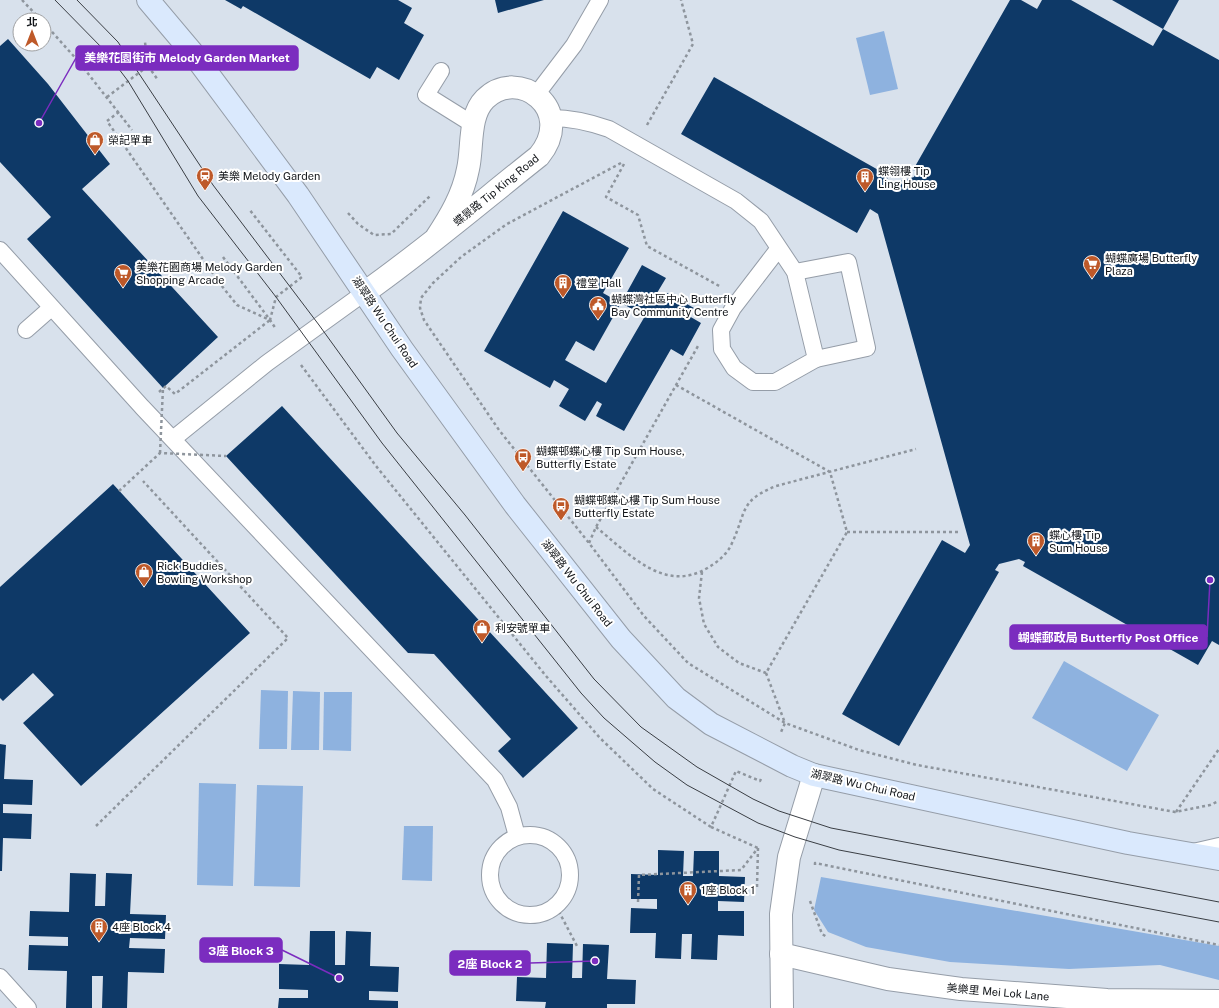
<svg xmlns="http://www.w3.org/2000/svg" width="1219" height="1008" viewBox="0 0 1219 1008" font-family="'Public Sans','Noto Sans TC',sans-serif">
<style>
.green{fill:#8eb2df}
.building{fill:#0e3967}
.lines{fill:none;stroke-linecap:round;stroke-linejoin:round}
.lane-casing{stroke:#959da8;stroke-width:18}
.street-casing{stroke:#959da8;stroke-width:24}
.secondary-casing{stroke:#959da8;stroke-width:24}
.path{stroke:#8e959d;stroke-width:2.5;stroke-dasharray:3 3;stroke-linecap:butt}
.lane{stroke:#fff;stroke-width:16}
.street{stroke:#fff;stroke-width:22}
.secondary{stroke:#dae9fd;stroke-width:22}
.tram{stroke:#3a3e44;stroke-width:1}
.path-bridge{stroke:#8e959d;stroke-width:2.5;stroke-dasharray:3 3;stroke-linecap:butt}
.labels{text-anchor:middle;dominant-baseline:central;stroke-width:4;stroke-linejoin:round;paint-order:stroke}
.poi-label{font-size:11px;fill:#121519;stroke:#fff;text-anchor:start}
.street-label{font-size:11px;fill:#121519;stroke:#fff}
.leader{fill:none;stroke:#7b2cbf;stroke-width:1.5}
.callout-dot{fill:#7b2cbf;stroke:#fff;stroke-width:1.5}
.callout{fill:#7b2cbf;stroke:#7b2cbf;stroke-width:1.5}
.callout-label{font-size:12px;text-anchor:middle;font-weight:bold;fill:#fff}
</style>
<rect width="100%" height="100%" fill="#d8e1ec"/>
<!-- green -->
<g class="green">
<path d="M884,31L898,89L870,95L856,38Z"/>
<path d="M1064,661L1159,715L1127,771L1032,718Z"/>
<path d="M261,690L288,691L287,749H259Z"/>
<path d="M293,691L320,692L319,750H291Z"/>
<path d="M324,692H352L351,751L323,750Z"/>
<path d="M199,783L236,784L233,886L197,885Z"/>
<path d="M257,785L303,786L300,887L254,886Z"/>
<path d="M404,826H433L432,881L402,880Z"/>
<path d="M821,877L1219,946V980L1160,965L1069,969L950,962L866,947L828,932L814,910Z"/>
</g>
<!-- building -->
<g class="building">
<path d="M225,0H398L412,8L404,23L424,35L399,80L377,67L370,79L243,6L241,9Z"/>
<path d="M495,0H544L498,13Z"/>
<path d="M1010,0H1021L1037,9L1042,0H1071L1153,46L1163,29L1219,60V645L1212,641L1198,665L1023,566L1025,562L1019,559L999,564L995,570L999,572L899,746L842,714L942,540L965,553L970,545L878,214L870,209L857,233L681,134L714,77L889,176L887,180L893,183L914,177L917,171L913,170Z"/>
<path d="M1112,0H1179L1163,29Z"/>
<path d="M8,39L48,84L110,164L82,189L218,337L163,388L27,239L51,217L0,162V46Z"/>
<path d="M563,211L629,248L603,293L621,303L594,351L576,341L565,360L606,383L645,316L621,303L642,265L666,278L654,298L661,302L667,293L694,308L689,316L701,323L683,356L671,349L624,431L596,416L602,404L597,401L585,421L559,406L569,389L554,380L550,388L484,351Z"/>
<path d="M282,406L578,728L523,778L498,751L511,739L434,654L408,653L226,456Z"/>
<path d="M113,484L250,633L81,786L23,723L54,695L33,673L3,701L0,698V587Z"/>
<path d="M0,744L6,745L4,779L33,780L32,805L3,804V813L32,814L31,839L3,838L2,871H0Z"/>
<path d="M658,850L684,851L683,876H693L694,851H719V876L745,877L744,902L718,901V911H744V936L718,935L717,960L691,959L692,934H682L681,959L655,958L656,933H630L631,908L657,909V899H631V874L658,875Z"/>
<path d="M70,873L96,874L95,906H105L106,873L132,874L130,914L166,915L165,939L130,938L129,948L165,949L164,973L128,972L127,1008H102L103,976H92V1008H66L67,971L28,970L29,945L68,946V937L29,936L30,911L69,912Z"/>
<path d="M310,931H335V965H345L346,931L371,932L370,966L399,967L398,992L369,991V1000L398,1001V1008H278L279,998H308V990L279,989V964L309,965Z"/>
<path d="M547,943L573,944L572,978H582L583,944L609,945L607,979L636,980L635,1004H607V1008H545L546,1002L516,1001L517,977L546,978Z"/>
</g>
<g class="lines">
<defs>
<g id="lane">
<path d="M441,71L426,95L474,125"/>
<path d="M536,95L574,45L600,0"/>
<path d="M552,118C572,118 589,122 609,129L736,201L761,221L795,272L816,359L775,382H753L734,368L722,349L721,330L733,308L779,248"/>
<path d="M0,250L142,407L495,780L509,807L517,836"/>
<path d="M795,272L848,262L867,348L816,359"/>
<path d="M26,330L51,308"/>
<path d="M173,439L267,363L364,293"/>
<circle cx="530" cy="875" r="40"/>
<path d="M1193,852L1219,846"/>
<path d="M0,977L28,1008"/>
</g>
<g id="street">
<path d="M364,293C425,250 481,202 539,156C577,109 518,66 485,99C468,116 473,148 468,169C463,195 450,217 436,238"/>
<path d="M781,954L888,979L961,989L1107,1000L1219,1001"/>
<path d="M782,1008L781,914L789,857L814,775"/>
</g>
<path id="secondary" d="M148,0L191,51L298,195L402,349L515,505L621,639L676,698L711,724L792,766L814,775L1128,843L1219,859"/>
</defs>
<!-- lane casing -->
<use href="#lane" class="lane-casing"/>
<!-- street casing -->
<use href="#street" class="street-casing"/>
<!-- secondary casing -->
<use href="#secondary" class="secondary-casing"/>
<!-- path -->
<g class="path">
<path d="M22,0L41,20"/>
<path d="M44,23L79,62L132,130"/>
<path d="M148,66L158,80"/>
<path d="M107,97L148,66L145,42"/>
<path d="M119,112L107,121L221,285L237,305L270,320L276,329"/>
<path d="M647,125L693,44L681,0"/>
<path d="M621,163L507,224L461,257L433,283L421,298L420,308L424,320L499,430L589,543L644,616L688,663L785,723L859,750L917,765L1175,812L1210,805L1219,801"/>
<path d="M624,164L606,197L638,215L647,246L721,287"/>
<path d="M348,213L358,224L374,235L391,234L430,196"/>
<path d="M223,257L270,320L276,297L302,277L249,209"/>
<path d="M301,365L376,466L546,676L600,738L653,789L711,827L736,771L760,781L761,779"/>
<path d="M676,385L830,472L847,532L766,673"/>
<path d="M159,392L166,386L175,394L270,320"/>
<path d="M596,527C628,553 665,595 709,567C719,561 728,553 732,543C747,511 739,501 776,486L916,449"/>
<path d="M847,532H959"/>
<path d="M589,543L596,527L698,346"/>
<path d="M702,572L699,598L704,624L718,647L739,663L766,673"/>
<path d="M766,673L785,723L781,732"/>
<path d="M1176,812L1219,749"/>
<path d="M96,826L288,638L143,481"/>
<path d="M711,827L758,848"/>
<path d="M815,865V863L1219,945"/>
<path d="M757,887L758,848"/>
<path d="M810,901L822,934L827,937"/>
<path d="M638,902L639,875L741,870L758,848"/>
<path d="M556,906L578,948"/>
</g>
<!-- lane -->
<use href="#lane" class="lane"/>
<!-- street -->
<use href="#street" class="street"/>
<!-- secondary -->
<use href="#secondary" class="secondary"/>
<!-- tram -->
<g class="tram">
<path d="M55,0L106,52L128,81L198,196L276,297L382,443L581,693L604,718L655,762L687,785L758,823L795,837L839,850L1219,922"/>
<path d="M77,0L118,42L213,185L319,325L397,433L465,515L594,679L641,727L697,767L753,799L779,811L831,828L1219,902"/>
</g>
<!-- path-bridge -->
<g class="path-bridge">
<path d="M160,453L163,388"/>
<path d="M119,491L160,453L226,456"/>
</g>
</g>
<!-- icons -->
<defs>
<symbol id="shop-pin" viewBox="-11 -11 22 30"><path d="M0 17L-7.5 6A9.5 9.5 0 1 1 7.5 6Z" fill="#be5929" stroke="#fff"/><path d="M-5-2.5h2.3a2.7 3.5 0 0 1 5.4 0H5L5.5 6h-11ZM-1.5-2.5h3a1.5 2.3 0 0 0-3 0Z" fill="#fff"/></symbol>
<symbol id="station-pin" viewBox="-11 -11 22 30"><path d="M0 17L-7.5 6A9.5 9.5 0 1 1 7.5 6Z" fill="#be5929" stroke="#fff"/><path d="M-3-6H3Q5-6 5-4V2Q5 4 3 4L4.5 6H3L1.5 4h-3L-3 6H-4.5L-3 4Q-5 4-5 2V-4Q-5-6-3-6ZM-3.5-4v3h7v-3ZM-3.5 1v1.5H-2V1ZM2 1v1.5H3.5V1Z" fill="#fff"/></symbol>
<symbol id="building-pin" viewBox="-11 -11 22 30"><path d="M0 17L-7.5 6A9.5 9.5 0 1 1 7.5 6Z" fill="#be5929" stroke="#fff"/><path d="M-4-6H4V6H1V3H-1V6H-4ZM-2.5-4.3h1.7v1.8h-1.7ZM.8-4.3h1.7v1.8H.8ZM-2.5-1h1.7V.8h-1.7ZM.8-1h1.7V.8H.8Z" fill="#fff"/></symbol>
<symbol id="supermarket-pin" viewBox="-11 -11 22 30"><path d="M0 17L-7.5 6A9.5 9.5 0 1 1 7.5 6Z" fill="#be5929" stroke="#fff"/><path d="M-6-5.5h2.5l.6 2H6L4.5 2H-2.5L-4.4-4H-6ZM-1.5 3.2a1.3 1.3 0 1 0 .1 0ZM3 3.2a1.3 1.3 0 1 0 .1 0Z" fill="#fff"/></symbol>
<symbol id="civic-pin" viewBox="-11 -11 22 30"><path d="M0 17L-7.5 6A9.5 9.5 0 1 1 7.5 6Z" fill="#be5929" stroke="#fff"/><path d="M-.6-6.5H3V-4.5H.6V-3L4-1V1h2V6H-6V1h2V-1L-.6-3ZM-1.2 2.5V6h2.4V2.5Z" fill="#fff"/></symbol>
<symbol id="bus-pin" viewBox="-11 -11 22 30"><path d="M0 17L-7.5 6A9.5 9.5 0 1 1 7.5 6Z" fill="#be5929" stroke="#fff"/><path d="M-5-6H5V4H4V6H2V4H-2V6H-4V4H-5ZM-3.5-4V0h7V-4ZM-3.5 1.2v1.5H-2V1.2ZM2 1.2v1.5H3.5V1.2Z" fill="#fff"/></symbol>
</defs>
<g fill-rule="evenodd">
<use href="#shop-pin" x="85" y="130" width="20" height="27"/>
<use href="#station-pin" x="195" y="166" width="20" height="27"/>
<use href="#building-pin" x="855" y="167" width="20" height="27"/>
<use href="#supermarket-pin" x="1082" y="254" width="20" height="27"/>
<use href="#supermarket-pin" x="113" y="263" width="20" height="27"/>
<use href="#building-pin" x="553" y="273" width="20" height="27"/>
<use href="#civic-pin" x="588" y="295" width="20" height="27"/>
<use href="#bus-pin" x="513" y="447" width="20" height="27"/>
<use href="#bus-pin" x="551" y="496" width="20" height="27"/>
<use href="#building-pin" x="1026" y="531" width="20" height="27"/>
<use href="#shop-pin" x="134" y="562" width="20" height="27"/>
<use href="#shop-pin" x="472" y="618" width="20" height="27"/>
<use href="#building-pin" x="678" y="880" width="20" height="27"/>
<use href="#building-pin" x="89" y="917" width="20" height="27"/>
</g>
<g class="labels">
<!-- poi labels -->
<g class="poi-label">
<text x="108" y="140">榮記單車</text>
<text x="878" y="171">蝶翎樓 Tip<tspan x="878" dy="13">Ling House</tspan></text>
<text x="218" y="176">美樂 Melody Garden</text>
<text x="1105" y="258">蝴蝶廣場 Butterfly<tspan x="1105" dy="13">Plaza</tspan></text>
<text x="136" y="267">美樂花園商場 Melody Garden<tspan x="136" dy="13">Shopping Arcade</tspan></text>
<text x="576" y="283">禮堂 Hall</text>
<text x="611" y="299">蝴蝶灣社區中心 Butterfly<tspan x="611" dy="13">Bay Community Centre</tspan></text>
<text x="536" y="451">蝴蝶邨蝶心樓 Tip Sum House,<tspan x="536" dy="13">Butterfly Estate</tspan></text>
<text x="574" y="500">蝴蝶邨蝶心樓 Tip Sum House<tspan x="574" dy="13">Butterfly Estate</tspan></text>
<text x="1049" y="535">蝶心樓 Tip<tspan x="1049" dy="13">Sum House</tspan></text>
<text x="157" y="566">Rick Buddies<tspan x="157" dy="13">Bowling Workshop</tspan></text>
<text x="495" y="628">利安號單車</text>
<text x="701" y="890">1座 Block 1</text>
<text x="112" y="927">4座 Block 4</text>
</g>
<!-- street labels -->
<g class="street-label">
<text transform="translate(496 190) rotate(-39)">蝶景路 Tip King Road</text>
<text transform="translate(385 322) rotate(56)">湖翠路 Wu Chui Road</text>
<text transform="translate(577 583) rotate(52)">湖翠路 Wu Chui Road</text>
<text transform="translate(863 785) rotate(13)">湖翠路 Wu Chui Road</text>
<text transform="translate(998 992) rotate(5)">美樂里 Mei Lok Lane</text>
</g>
</g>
<!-- callouts -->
<path class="leader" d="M39 123L76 58M1210 580L1207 637M339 978L282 950M595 961L530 963"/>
<g class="callout-dot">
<circle cx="39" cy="123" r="4"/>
<circle cx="1210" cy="580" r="4"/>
<circle cx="339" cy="978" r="4"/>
<circle cx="595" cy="961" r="4"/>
</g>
<g class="callout">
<rect x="76" y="46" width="222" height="24" rx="4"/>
<rect x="1010" y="625" width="197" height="24" rx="4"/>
<rect x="200" y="938" width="82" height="24" rx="4"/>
<rect x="450" y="951" width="80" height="24" rx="4"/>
</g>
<g class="callout-label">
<text x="187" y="62">美樂花園街市 Melody Garden Market</text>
<text x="1108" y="642">蝴蝶郵政局 Butterfly Post Office</text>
<text x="241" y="955">3座 Block 3</text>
<text x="490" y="968">2座 Block 2</text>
</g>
<!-- north arrow -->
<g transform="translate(32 32)"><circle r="19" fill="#ffffff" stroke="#a0a1a3"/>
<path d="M0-3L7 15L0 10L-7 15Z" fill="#be5929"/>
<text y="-6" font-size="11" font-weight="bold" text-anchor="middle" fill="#121519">北</text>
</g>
</svg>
